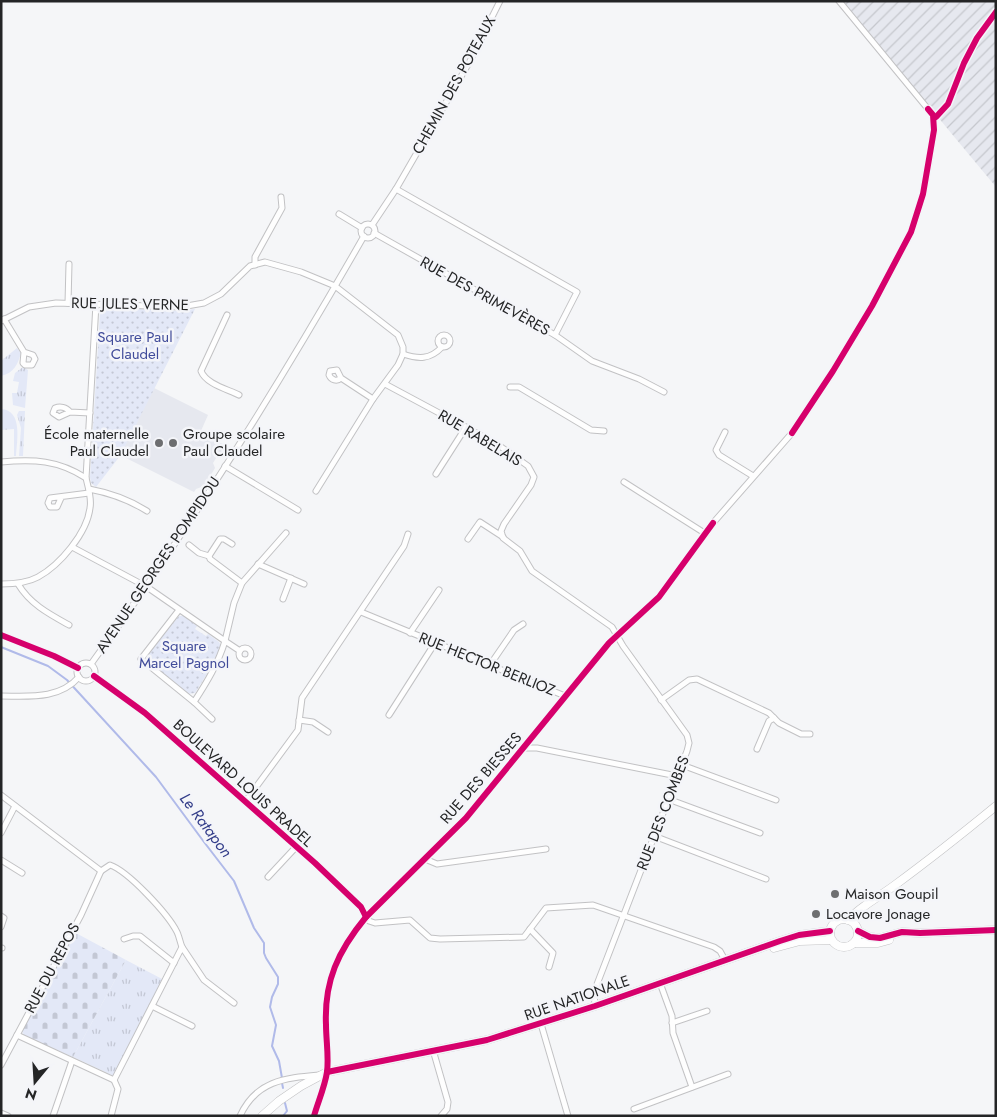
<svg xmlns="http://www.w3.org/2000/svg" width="997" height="1117" viewBox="0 0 997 1117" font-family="Jost,sans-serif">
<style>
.built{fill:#e6e8ef}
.industrial{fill:url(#industrial-furrows)}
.grass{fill:url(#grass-tufts)}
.cemetery{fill:url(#cemetery-stones)}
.park{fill:url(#park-dots)}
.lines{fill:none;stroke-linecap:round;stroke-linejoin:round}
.stream{stroke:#b0bae9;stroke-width:2}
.street-casing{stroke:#c2c2c4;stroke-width:7}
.secondary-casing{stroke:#c2c2c4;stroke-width:9}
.street{stroke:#fefefe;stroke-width:5}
.secondary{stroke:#fefefe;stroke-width:8}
.cycleway-casing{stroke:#f4f5f9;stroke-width:9}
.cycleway{stroke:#d6006c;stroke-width:6}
.poi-dot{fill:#6d6e70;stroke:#f4f5f9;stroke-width:2}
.labels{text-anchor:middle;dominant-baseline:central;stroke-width:5;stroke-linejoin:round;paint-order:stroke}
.street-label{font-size:15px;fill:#242526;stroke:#f4f5f9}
.park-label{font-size:15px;fill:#414c9a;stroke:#f4f5f9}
.poi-label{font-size:15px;fill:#242526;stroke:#f4f5f9;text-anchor:start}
.water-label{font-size:16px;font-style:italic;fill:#333d89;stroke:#f4f5f9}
</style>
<defs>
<pattern id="industrial-furrows" width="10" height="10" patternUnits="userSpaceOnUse" patternTransform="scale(1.25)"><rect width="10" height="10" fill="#e6e8ef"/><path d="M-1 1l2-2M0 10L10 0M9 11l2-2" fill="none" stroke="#c5c7cd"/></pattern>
<pattern id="grass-tufts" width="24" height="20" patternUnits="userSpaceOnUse" patternTransform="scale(1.25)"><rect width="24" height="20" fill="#e3e8f7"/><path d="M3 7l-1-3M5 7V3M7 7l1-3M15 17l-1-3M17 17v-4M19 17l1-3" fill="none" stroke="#c3c7d4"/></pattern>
<pattern id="cemetery-stones" width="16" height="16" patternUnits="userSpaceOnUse" patternTransform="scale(1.25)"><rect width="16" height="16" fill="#e3e8f7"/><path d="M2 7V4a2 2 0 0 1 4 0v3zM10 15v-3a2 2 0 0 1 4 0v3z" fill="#c3c7d4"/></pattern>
<pattern id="park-dots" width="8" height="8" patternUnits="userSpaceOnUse" patternTransform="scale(1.25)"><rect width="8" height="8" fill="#e3e8f7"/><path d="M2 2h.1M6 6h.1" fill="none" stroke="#c3c7d4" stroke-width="1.8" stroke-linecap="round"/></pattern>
</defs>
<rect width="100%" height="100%" fill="#f5f6f8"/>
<!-- built -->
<path class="built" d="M154,388L208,415L200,433L229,447L225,453L218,455L213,463L215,468L204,486L196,489L194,492L120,455Z"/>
<!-- industrial -->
<path class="industrial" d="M843,1H996V187L951,133Z"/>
<!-- grass -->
<g class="grass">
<path d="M17,348L21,353C18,364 14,373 1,376V361Z"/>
<path d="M23,367L28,370L25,408L13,405L12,393H17L19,382L13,381L15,373Z"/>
<path d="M1,409C23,410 17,441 16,456H14V429L1,430Z"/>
<path d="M19,411H25L23,456H19L21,428L17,415Z"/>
<path d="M126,960L164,980L114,1076L73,1057Z"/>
</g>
<!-- cemetery -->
<path class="cemetery" d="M74,932L126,960L73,1057L24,1036L22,1030Z"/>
<!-- park -->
<g class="park">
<path d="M106,307L173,311L195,309L120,456L96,487L91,483L90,477L100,313Z"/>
<path d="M179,616H184L197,626L195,629L206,636L208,634L219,642L221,646L215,661L195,693L187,694L147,661L149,652Z"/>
</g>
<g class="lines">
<!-- stream -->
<g class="stream">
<path d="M1,647L48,666L67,680L156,777L204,842L234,881L254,928L264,943V953L266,958L278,977V984L272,997L270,1007L276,1025L272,1046L279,1061L282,1078"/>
<path d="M282,1083L283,1088"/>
<path d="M283,1116L287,1111L285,1103"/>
</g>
<defs>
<g id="street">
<path d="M339,214L362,228"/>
<circle cx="368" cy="231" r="7"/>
<path d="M372,225L396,189L470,61L500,1"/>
<path d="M374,233L555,335L577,292L396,189"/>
<path d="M255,265V257L282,208L281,197"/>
<path d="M68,303L69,264"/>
<path d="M227,315L201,371C206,384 227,389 239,395"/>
<path d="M4,319L24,352L23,363L25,365H32L35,359L33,355L24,352"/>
<path d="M1,321L29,307L56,303L181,307L204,303L221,294L250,266L265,262L301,272L335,286L398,335L403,347V354L398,365L373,399L316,491"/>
<circle cx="444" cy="341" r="6"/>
<path d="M555,335L592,361L639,379L664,392"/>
<path d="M403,354C418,359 430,360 442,347"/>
<path d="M341,378C337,382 331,380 329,375L330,371L337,370L341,378L373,399"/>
<path d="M385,384L497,444L528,466L534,477L531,485L504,524L501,531L503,538L520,551L532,571L612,627L623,646L687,735L689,743L687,751L594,992L595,1006"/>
<path d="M510,387H519L591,430L604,431"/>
<path d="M70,412L59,417L53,413L55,408C60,406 66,407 70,412L90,413"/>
<path d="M725,432L716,450L719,455L753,476"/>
<path d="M1,462C34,459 58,460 86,478C88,487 92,498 90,508C87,533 60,565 38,577C27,583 14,584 1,584"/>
<path d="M225,466L298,510"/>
<path d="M436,474L466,427"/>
<path d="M86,478L96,304"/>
<path d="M624,482L706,534"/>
<path d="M89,489C111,493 128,499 147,511"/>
<path d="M61,498L57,507H50L48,503L50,498L89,493"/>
<path d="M468,539L480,522L503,537"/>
<path d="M232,544L224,539H220L209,556L210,559L242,583"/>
<path d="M189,545L199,553L209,556"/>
<path d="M72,547L147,587L225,641L234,603L242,583L286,533"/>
<path d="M258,564L304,584"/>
<path d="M18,584C30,604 49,614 69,625"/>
<path d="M283,599L291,578"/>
<path d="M179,610L141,659L194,702C207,682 218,664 225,641L240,651"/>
<path d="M361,612L565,696"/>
<path d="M410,633L439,590"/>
<path d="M1,635L54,656L78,668"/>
<circle cx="245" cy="654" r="6"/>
<circle cx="86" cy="672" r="9"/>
<path d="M91,664C191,527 280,383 364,236"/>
<path d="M490,665L514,630L523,624"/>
<path d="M94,676L145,713L315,863L361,907L369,921L375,923L410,920L430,938L440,939L524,937L546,908L593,905L714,947L720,951L725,960"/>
<path d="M1,696C28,696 59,700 79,677"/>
<path d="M661,700L689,680L697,679L769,713L779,723L801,734H810"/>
<path d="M194,702L212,719"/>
<path d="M389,715L435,643"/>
<path d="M299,720L313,722L328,732"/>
<path d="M524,748H537L677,776"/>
<path d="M757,749L769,721L774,718"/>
<path d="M682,765L776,800"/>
<path d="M1,795L101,871"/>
<path d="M668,799L760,833"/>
<path d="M245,802L298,730L302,698L404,546L408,534"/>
<path d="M1,833L15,806"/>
<path d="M654,836L766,879"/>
<path d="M425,859L437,864L546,849"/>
<path d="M1,860L22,873"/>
<path d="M101,871L110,865C128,871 168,914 177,932C179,936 180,942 182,947"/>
<path d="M268,877L296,847"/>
<path d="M1,916L4,918L1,927"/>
<path d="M530,929L553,953L549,967"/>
<path d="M124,939L133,936H140L174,963"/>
<path d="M1,948H2"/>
<path d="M660,983L672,1016L673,1033L692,1087"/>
<path d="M152,1006L192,1026"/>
<path d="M672,1023L707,1011"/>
<path d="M541,1024L568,1116"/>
<path d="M17,1035L114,1080"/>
<path d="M433,1050L448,1102L447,1109L441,1116"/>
<path d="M1,1065L81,915L101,871"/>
<path d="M114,1080L182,947L204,980L234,1003"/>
<path d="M634,1109L728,1074"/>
<path d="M1,1113L8,1116"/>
<path d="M53,1116L72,1061"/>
<path d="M111,1116L118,1089L114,1080"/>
<path d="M240,1116C256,1081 284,1078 319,1075"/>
<path d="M314,1116C318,1102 325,1086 327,1072C329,1057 326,1040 326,1025C324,981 338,951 366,917L466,818L609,643L659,597L713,523L792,433L833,371L872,306L911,232L923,194L929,162L934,130L933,115L839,1"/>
</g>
<g id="secondary">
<circle cx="844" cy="933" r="14"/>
<path d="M848,920C861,906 879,897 895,885C929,860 963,833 996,806"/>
<path d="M858,931L870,937L880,938L902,932L920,933L996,930"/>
<path d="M854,943H878L889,940"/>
<path d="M774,948L800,941L831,940"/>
<path d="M262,1116L279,1101L301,1086L327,1072L487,1040L595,1006L780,941L799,935L830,931"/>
</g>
</defs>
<!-- street casing -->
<use href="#street" class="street-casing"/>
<!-- secondary casing -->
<use href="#secondary" class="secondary-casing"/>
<!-- street -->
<use href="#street" class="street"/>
<!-- secondary -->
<use href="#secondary" class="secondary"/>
<defs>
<g id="cycleway">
<path d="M936,117L948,104L964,63L977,38L996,12"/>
<path d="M792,433L833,371L872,306L911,232L923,194L934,130L933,115L928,109"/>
<path d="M1,635L54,656L78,668"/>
<path d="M94,676L145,713L315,863L361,907L366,917"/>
<path d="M858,931L870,937L880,938L902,932L920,933L996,930"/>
<path d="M327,1072L487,1040L595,1006L780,941L799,935L830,931"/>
<path d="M314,1116C318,1102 325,1086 327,1072C329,1057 326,1040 326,1025C324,981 338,951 366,917L466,818L609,643L659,597L713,523"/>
</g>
</defs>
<!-- cycleway casing -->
<use href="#cycleway" class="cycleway-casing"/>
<!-- cycleway -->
<use href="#cycleway" class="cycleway"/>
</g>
<!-- markers -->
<g class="poi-dot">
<circle cx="159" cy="443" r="5"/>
<circle cx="173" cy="443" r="5"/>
<circle cx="835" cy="894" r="5"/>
<circle cx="816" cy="914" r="5"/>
</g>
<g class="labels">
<!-- street labels -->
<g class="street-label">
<text transform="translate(454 85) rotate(-61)">CHEMIN DES POTEAUX</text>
<text transform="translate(485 296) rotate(29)">RUE DES PRIMEVÈRES</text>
<text transform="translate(130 304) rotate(1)">RUE JULES VERNE</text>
<text transform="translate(480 438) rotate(31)">RUE RABELAIS</text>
<text transform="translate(158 565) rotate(-56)">AVENUE GEORGES POMPIDOU</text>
<text transform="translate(487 664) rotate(22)">RUE HECTOR BERLIOZ</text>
<text transform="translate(481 778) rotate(-49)">RUE DES BIESSES</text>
<text transform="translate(243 783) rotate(42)">BOULEVARD LOUIS PRADEL</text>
<text transform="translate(663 813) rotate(-69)">RUE DES COMBES</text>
<text transform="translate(52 968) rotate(-62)">RUE DU REPOS</text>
<text transform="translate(577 998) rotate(-19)">RUE NATIONALE</text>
</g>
<!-- park labels -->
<g class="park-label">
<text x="135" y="337">Square Paul<tspan x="135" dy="17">Claudel</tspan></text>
<text x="184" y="646">Square<tspan x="184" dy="17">Marcel Pagnol</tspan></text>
</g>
<!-- poi labels -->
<g class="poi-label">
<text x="149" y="434" text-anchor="end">École maternelle<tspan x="149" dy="17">Paul Claudel</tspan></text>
<text x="183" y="434">Groupe scolaire<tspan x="183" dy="17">Paul Claudel</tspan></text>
<text x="845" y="894">Maison Goupil</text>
<text x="826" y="914">Locavore Jonage</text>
</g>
<!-- water labels -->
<g class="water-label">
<text transform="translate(206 825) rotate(53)">Le Ratapon</text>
</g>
</g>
<!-- border -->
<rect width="997" height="1117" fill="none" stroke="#242526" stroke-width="5"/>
<!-- north arrow -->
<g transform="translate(35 1082) rotate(198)" stroke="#f4f5f9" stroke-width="4" paint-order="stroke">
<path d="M0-4L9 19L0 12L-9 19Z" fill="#242526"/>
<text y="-8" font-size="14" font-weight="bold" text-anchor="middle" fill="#242526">N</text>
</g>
</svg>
